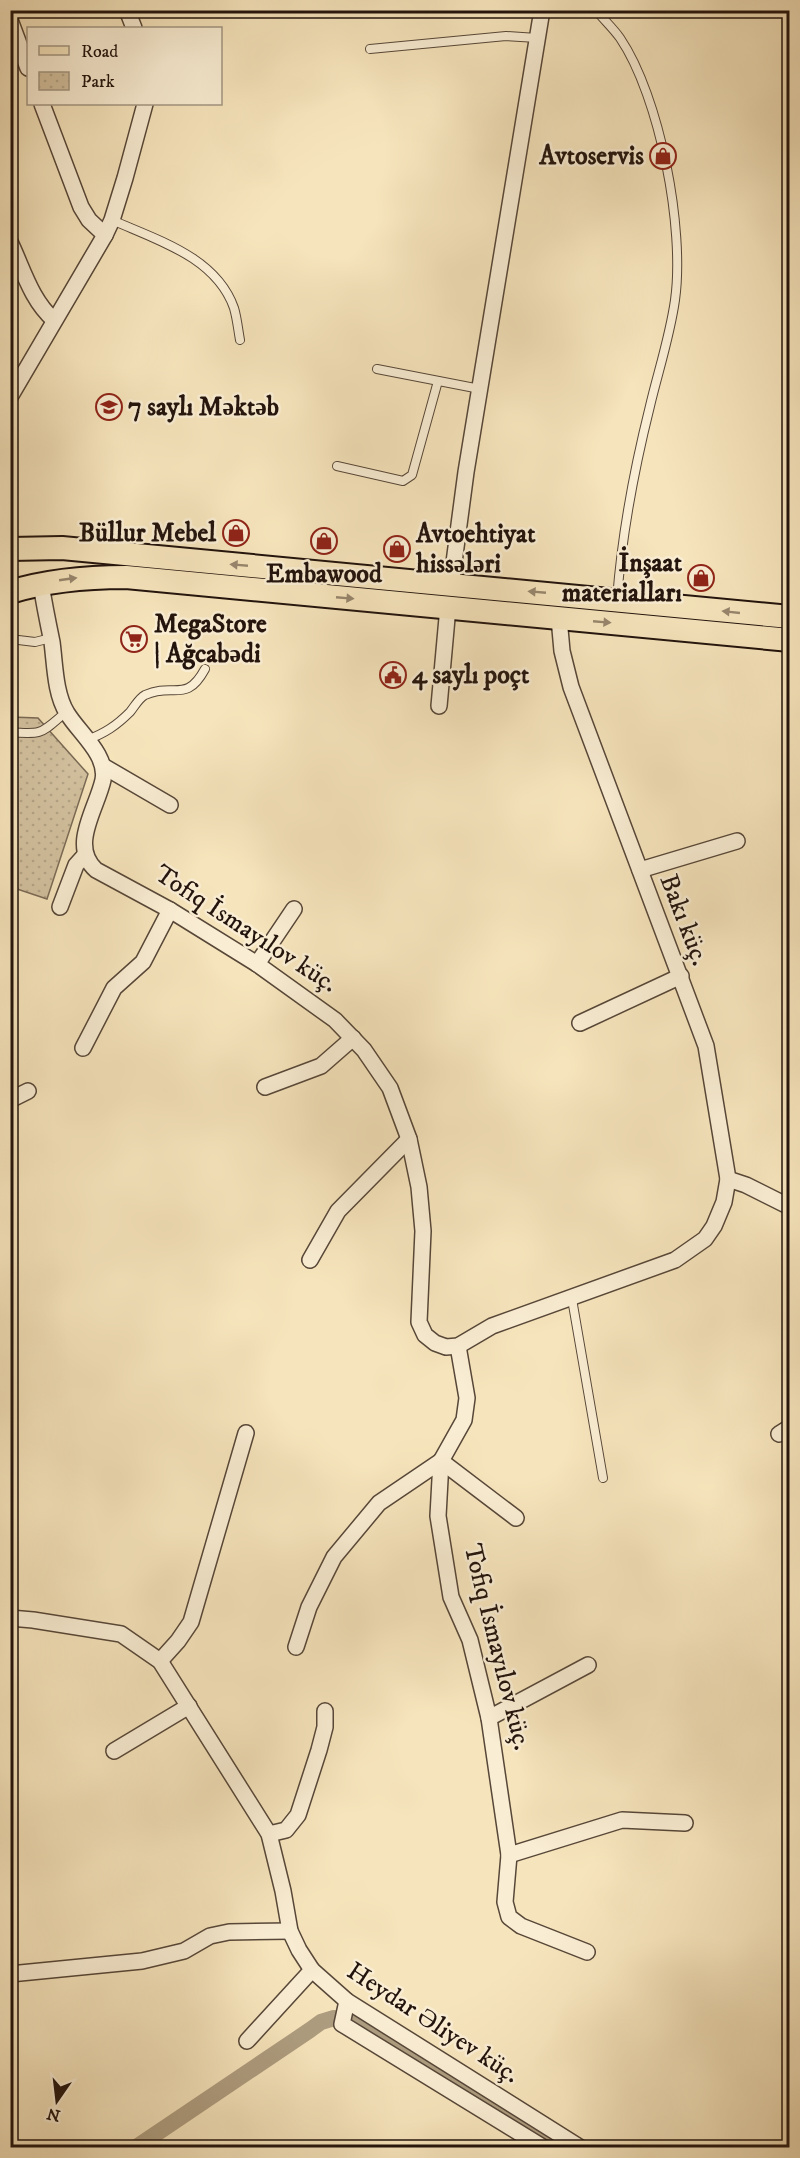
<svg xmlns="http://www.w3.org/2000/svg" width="800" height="2158" viewBox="0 0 800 2158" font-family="'IM FELL DW Pica',serif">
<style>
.park{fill:url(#park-dots);stroke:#7a6a55;stroke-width:1.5}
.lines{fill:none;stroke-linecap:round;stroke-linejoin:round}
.canal{stroke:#ae9d80;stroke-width:16}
.lane-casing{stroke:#574738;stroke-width:10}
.street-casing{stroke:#574738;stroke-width:18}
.primary-casing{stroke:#22130c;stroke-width:26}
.lane{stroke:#f9edd3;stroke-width:8}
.street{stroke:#f9edd3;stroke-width:15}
.primary{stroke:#f6e4bc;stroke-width:22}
.oneway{fill:#97866d}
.labels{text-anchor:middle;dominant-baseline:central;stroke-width:5;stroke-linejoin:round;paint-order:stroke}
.poi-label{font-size:26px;font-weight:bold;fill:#22130c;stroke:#f9edd3;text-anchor:start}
.street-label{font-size:26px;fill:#22130c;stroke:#f9edd3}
</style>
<defs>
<pattern id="park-dots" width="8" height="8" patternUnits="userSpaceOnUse" patternTransform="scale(1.5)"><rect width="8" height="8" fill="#d2c09e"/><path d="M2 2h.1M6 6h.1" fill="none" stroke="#b4a487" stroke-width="1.8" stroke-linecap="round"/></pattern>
</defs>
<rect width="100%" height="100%" fill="#f6e4bc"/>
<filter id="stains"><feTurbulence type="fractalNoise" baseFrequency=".00333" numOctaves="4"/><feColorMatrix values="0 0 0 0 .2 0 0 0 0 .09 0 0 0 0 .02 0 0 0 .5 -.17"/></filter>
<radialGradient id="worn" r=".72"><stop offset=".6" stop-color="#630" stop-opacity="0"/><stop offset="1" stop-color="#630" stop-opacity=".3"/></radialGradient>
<!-- park -->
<path class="park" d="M11,717L38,718L88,774L47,899L11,887Z"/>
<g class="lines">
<!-- canal -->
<g class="canal">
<path d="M352,2020L559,2148"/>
<path d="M135,2148L310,2030L321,2022L334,2018"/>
</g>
<defs>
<g id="lane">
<path d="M596,10C603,19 613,28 620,38C660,97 685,229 675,300C670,336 658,372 650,406C634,470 622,533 617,599"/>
<path d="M370,49L506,36L537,38"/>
<path d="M112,220C157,240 216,257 234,308C237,318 238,329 240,340"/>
<path d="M377,369L480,389"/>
<path d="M337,466L403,481L412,475L438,381"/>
<path d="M10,639L35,642L51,638"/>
<path d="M10,732C44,735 41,733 66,712"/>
<path d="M87,740C105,733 116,726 130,712C135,706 139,698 145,695C174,682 186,704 205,669"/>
<path d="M572,1299L603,1478"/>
</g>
<g id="street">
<path d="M127,10L134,28"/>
<path d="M10,20L28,68"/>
<path d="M42,104L81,207L89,220L105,235"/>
<path d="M10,242C23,269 31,300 54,320"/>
<path d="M10,397L105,235L112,220L125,178L145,104"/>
<path d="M41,584C44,603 48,623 52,642C55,665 55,694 67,713C79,733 108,755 103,780C97,808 69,846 96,870L170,910L257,964L335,1020L364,1050L390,1088L409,1139L419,1187L423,1231L419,1322L425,1335L435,1343L446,1347L458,1346L492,1326L675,1260L705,1239L714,1226L724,1202L728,1179"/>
<path d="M451,585L466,472L542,10"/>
<path d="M559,618L562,651L571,687L706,1046L728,1179L746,1185L790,1207"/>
<path d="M439,706L448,607"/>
<path d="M103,766L170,805"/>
<path d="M640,870L737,841"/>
<path d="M60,907L76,865L85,855"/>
<path d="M257,964L294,909"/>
<path d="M580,1023L681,976"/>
<path d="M83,1048L114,988L143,962L170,910"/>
<path d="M265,1087L321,1066L353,1038"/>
<path d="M10,1100L28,1091"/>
<path d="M310,1260L338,1211L409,1139"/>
<path d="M458,1346L467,1398L464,1420L441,1461L438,1516L451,1597L470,1640L489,1718L509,1855L505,1902L509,1917L521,1926L587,1952"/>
<path d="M779,1434L790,1427"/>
<path d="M10,1618L33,1620L121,1634L160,1661L269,1834L283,1891L290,1931L299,1950L312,1970L347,2001L581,2148"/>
<path d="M296,1647L309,1607L334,1557L379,1503L441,1461L516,1518"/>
<path d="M160,1661L178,1641L191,1622L246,1433"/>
<path d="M489,1718L588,1665"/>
<path d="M114,1751L189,1706"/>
<path d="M269,1834L286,1830L298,1815L319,1750L325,1727V1711"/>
<path d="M509,1855L622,1820L685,1823"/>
<path d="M10,1974L142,1961L184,1951L210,1936L229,1932L290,1931"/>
<path d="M347,2001L342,2024L544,2148"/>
<path d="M247,2041L312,1970"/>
</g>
<g id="primary">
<path d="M10,549L62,548L790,617"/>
<path d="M10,592C49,580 86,577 126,577L790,640"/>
</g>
</defs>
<!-- lane casing -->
<use href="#lane" class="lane-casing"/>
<!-- street casing -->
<use href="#street" class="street-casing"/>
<!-- primary casing -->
<use href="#primary" class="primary-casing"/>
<!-- lane -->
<use href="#lane" class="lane"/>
<!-- street -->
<use href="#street" class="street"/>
<!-- primary -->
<use href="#primary" class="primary"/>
</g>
<!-- one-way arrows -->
<defs><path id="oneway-solid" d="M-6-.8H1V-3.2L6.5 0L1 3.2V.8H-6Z" transform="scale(1.5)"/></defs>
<g class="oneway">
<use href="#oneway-solid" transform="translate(239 565) rotate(-175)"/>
<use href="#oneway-solid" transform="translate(68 579) rotate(-8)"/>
<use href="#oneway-solid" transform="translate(537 592) rotate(-175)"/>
<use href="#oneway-solid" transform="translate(345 598) rotate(5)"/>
<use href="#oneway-solid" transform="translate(731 612) rotate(-174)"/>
<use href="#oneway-solid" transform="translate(602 622) rotate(5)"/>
</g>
<!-- icons -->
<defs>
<symbol id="shop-ring" viewBox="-11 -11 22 22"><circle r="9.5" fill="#f9edd3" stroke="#8f2418" stroke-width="1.5"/><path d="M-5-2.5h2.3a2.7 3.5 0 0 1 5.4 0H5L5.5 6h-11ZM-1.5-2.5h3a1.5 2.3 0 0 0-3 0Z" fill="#8f2418"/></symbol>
<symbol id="school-ring" viewBox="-11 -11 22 22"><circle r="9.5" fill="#f9edd3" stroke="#8f2418" stroke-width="1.5"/><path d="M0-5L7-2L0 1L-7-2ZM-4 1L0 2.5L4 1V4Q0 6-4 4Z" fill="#8f2418"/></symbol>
<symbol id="supermarket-ring" viewBox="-11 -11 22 22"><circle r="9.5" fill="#f9edd3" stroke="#8f2418" stroke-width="1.5"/><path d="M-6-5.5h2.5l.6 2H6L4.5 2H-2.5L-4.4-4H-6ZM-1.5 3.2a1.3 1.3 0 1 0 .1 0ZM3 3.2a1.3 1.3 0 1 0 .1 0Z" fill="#8f2418"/></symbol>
<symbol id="civic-ring" viewBox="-11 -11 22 22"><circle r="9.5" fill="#f9edd3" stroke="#8f2418" stroke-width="1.5"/><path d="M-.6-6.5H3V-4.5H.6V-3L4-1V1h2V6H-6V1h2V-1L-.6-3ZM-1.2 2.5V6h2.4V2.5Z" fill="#8f2418"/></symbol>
</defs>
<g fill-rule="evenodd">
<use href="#shop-ring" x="648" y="141" width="30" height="30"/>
<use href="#school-ring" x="94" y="392" width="30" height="30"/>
<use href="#shop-ring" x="221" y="518" width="30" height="30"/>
<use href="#shop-ring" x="309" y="526" width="30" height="30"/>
<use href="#shop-ring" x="382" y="534" width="30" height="30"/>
<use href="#shop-ring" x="686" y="563" width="30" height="30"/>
<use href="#supermarket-ring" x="119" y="624" width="30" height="30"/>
<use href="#civic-ring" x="378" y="660" width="30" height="30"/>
</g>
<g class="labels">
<!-- poi labels -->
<g class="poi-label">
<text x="644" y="156" text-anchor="end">Avtoservis</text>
<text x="128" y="407">7 saylı Məktəb</text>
<text x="216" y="533" text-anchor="end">Büllur Mebel</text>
<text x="416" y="534">Avtoehtiyat<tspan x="416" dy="30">hissələri</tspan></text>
<text x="682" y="563" text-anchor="end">İnşaat<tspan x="682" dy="30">materialları</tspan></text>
<text x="324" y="574" text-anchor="middle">Embawood</text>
<text x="154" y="624">MegaStore<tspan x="154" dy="30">| Ağcabədi</tspan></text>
<text x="412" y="675">4 saylı poçt</text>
</g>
<!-- street labels -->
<g class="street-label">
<text transform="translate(684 920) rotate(69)">Bakı küç.</text>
<text transform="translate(246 929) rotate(33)">Tofiq İsmayılov küç.</text>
<text transform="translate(497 1647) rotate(76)">Tofiq İsmayılov küç.</text>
<text transform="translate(433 2023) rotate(33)">Heydar Əliyev küç.</text>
</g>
</g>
<!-- margin -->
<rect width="800" height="2158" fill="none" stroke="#f6e4bc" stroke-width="36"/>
<rect x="12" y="12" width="776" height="2134" fill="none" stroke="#22130c" stroke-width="3"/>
<rect x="18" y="18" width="764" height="2122" fill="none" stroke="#22130c" stroke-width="1.5"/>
<!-- legend -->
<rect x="27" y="27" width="195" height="78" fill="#f9edd3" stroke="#a39683" stroke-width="1.5"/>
<rect x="39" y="46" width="30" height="9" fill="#f6e4bc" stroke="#a39683" stroke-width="1.5"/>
<text x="81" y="57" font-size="18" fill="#22130c">Road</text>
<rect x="39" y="72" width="30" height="18" fill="url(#park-dots)" stroke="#a39683" stroke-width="1.5"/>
<text x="81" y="87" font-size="18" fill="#22130c">Park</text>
<!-- north arrow -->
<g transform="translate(57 2101) rotate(194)" stroke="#f9edd3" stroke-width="4.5" paint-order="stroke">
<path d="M0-4.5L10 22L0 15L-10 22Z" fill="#22130c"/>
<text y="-9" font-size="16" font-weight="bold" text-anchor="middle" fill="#22130c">N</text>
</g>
<rect width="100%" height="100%" filter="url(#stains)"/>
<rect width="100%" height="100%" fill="url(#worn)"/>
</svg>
